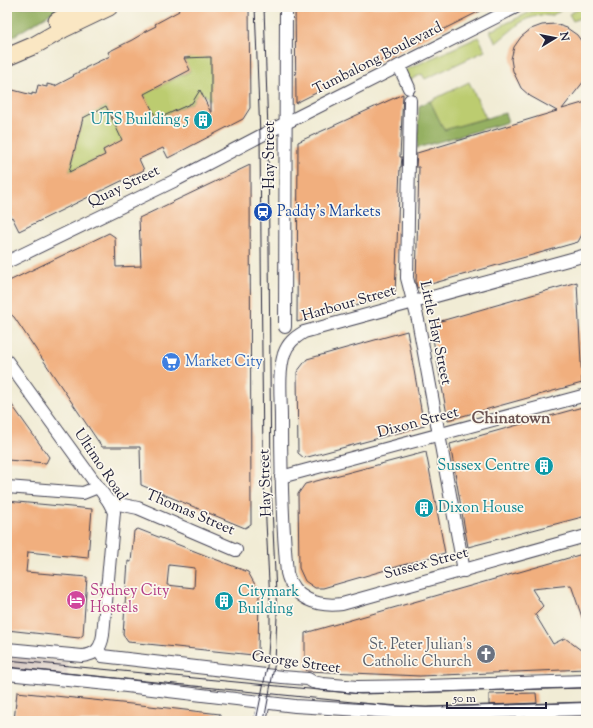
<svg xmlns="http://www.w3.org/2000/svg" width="593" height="728" viewBox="0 0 593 728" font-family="'Sorts Mill Goudy',serif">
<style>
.industrial{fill:#cfc0ba}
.green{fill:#bccc6f;stroke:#6f7755}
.forest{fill:#95b062;stroke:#5c694e}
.building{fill:#f1af7e;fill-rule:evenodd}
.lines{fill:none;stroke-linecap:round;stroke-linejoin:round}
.street-casing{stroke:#414052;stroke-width:14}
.secondary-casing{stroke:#414052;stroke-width:19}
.street{stroke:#fff;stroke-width:12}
.secondary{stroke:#fae7c3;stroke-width:17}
.tram{stroke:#22223b;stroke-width:1}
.labels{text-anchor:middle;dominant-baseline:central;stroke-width:3.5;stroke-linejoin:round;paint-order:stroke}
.street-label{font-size:15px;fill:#22223b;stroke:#fbf7ec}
.culture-label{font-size:15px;fill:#0d838f;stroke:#fbf7ec;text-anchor:end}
.transit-label{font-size:15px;fill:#164399;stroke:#fbf7ec;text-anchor:start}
.shop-label{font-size:15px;fill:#366cbe;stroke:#fbf7ec;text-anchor:start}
.hotel-label{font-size:15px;fill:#b23c85;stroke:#fbf7ec;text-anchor:start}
.worship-label{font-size:15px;fill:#5b616d;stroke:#fbf7ec;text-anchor:end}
.neighbourhood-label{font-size:16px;font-weight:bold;fill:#6a5352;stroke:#fbf7ec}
</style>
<rect width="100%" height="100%" fill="#fbf7ec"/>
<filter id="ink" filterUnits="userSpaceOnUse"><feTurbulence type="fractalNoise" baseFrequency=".025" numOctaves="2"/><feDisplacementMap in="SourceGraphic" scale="8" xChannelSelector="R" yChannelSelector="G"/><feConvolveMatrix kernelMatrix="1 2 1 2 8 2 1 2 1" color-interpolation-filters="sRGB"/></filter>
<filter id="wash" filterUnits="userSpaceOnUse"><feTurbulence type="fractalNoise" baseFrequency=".012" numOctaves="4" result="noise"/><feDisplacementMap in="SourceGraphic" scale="16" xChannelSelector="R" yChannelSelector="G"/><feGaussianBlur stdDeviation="0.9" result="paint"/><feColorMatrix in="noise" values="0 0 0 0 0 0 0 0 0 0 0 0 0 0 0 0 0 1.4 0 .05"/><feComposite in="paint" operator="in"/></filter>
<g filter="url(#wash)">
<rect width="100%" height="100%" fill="#f1ecd5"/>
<!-- industrial -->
<path class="industrial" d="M7,656L68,662L67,677L7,671Z"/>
<!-- green -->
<g class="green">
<path d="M541,7H558L560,11L551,16L540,15L527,19L520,23L496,43L490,31Z"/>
<path d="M582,7H586V28L580,18L573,21L569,14Z"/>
<path d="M479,37L485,51L425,79L422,74L408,81L403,71Z"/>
<path d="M201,52H205V58L211,57V100L208,101V97L203,94C197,94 194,96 193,102L163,116L159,125L142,90L158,87L190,71L185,60Z"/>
<path d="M469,82L486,118L444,130L430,101Z"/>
<path d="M106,106L125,145L109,147L103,150L105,155L69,172L83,118Z"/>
</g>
<!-- forest -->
<g class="forest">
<path d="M9,7H61L7,40V8Z"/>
<path d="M430,101L444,130L505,113L508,122L417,148L419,106Z"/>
</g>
<g id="blocks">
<!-- building -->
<g class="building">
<path d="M177,7H249L250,108L243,119L168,158L163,148L139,159L144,170L19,231L12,217L7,220V93L13,90L32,95V93L36,94L38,85L47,87V84L55,86L74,76L73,75L85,69V68L110,56L108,52L132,40L144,33V32L156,26L155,24L179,11ZM211,57V113L200,90L192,103L157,119L144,94L190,70L184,58ZM106,106L122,140L103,150L105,155L69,172L83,118Z"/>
<path d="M295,7H488L296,103Z"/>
<path d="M555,24L567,28L577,35L584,45L586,51V74L584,81L562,109L586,102V227L578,242L417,288L416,283L419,167H416L417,153L557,111L530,96L521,88L513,71L511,59L514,47L521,37L531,29L542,25Z"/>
<path d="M403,94L400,157H402L401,167H400L395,295L297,322L298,142Z"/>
<path d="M250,165L251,524L245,528L141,485L140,447H102L14,317L7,311V294L10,292L7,287V282L109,233L115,237L116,267L141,266L139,218Z"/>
<path d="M577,282L582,383L448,420L431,328L434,323Z"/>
<path d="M407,331L424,426L304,458L298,453L297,372L307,359Z"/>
<path d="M7,398L49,457L46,463L7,460Z"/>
<path d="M586,406V516L468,547L450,444Z"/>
<path d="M426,452L445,553L323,588H315L305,581L299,568L298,494L305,484Z"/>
<path d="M7,501L92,509L88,558L28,552L26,572L87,577L83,635L79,638L7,630Z"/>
<path d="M138,529L248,572L259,592L258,654L253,655L128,642L123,635L128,561L131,562L134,531ZM169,565L195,568L194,588L167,585Z"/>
<path d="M586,553V622L584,623L571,585L532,589L543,606L535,614L553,644L565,638L586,654V669L420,676L307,671L305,668V633Z"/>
<path d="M17,692L150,706L220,714V721H14Z"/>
<path d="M536,693L537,703L489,705V694Z"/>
<path d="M537,718V721H489V720Z"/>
</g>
</g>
</g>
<g filter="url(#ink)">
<use href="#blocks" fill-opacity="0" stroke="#414052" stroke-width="1"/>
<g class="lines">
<defs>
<g id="street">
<path d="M399,66L409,88"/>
<path d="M410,100L407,278L418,320L464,571"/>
<path d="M586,255L304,332C294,338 288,343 284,354C278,374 281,397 281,418C281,470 282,522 287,573C293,599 318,607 342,604L586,536"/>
<path d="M7,262L178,179L268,132L516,7"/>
<path d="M285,327L286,7"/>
<path d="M7,361L109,502L114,512L103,635C101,648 96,655 82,656L7,649"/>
<path d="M281,477L586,395"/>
<path d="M7,487L83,493L98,487"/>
<path d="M109,502L138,508L236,550"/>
<path d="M98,649L102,656L282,677L308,679L313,682L323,684L357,687L425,686L586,681"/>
<path d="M7,674L118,685L295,706L426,714L586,709"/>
<path d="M260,721L264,702"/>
</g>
<g id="secondary">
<path d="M57,21L81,7"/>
<path d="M7,57L35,45L63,29L109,7"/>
</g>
</defs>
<!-- street casing -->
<use href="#street" class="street-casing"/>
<!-- secondary casing -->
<use href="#secondary" class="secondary-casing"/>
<!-- street -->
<use href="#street" class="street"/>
<!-- secondary -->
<use href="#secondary" class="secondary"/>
<!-- tram -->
<g class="tram">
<path d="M255,7L260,136L263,462L270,602V628L267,667L256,721"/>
<path d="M264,7L268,132L271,485L277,616L275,662L264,721"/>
<path d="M7,660L361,694L586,688"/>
<path d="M7,667L392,706L426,707L586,702"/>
</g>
</g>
</g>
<!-- icons -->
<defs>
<symbol id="building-disc" viewBox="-11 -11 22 22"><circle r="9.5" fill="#0f9aa8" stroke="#fbf7ec"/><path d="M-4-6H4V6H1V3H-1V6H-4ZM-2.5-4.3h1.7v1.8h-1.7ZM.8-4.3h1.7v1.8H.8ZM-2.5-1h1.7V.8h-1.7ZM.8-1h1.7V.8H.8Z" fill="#fff"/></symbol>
<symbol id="station-disc" viewBox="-11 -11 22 22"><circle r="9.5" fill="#1a4fb4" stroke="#fbf7ec"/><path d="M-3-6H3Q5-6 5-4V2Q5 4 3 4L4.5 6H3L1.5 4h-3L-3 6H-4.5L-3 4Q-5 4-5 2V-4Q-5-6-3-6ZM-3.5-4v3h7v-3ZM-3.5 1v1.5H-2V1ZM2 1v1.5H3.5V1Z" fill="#fff"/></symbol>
<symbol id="supermarket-disc" viewBox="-11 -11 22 22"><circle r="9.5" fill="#3f7fe0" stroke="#fbf7ec"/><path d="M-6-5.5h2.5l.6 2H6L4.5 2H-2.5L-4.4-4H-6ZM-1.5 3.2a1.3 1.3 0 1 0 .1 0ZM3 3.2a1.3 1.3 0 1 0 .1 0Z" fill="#fff"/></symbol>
<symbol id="hotel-disc" viewBox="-11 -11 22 22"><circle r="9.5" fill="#d1479c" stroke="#fbf7ec"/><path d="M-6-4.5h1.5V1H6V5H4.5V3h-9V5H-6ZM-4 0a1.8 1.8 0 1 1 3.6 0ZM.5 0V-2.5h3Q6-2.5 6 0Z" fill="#fff"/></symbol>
<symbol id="church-disc" viewBox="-11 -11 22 22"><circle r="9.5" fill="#6b7280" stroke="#fbf7ec"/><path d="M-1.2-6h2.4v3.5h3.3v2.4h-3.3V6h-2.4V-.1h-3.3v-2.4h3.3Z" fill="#fff"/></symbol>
</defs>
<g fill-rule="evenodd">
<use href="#building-disc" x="192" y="109" width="22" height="22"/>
<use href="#station-disc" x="252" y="201" width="22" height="22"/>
<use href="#supermarket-disc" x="160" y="351" width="22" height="22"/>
<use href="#building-disc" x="533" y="455" width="22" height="22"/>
<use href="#building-disc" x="413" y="497" width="22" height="22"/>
<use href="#hotel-disc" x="65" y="589" width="22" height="22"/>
<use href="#building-disc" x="213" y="590" width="22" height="22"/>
<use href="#church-disc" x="475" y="643" width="22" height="22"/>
</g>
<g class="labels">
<!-- street labels -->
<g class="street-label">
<text transform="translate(378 59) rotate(-27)">Tumbalong Boulevard</text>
<text transform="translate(270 155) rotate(-90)">Hay Street</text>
<text transform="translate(124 187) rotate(-26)">Quay Street</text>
<text transform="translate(349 304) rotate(-16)">Harbour Street</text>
<text transform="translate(435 333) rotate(78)">Little Hay Street</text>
<text transform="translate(418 423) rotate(-15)">Dixon Street</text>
<text transform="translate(100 465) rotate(56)">Ultimo Road</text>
<text transform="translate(266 483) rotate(-92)">Hay Street</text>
<text transform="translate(190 513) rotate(23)">Thomas Street</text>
<text transform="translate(426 564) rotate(-15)">Sussex Street</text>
<text transform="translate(296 663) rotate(8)">George Street</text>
</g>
<!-- culture labels -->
<g class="culture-label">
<text x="189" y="120">UTS Building 5</text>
<text x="530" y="466">Sussex Centre</text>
<text x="438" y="508" text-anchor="start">Dixon House</text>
<text x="238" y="592" text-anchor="start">Citymark<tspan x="238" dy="17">Building</tspan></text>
</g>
<!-- transit labels -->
<g class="transit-label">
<text x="277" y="212">Paddy's Markets</text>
</g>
<!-- shop labels -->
<g class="shop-label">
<text x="185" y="362">Market City</text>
</g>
<!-- hotel labels -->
<g class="hotel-label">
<text x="90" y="591">Sydney City<tspan x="90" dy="17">Hostels</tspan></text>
</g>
<!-- worship labels -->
<g class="worship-label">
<text x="472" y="645">St. Peter Julian's<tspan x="472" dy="17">Catholic Church</tspan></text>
</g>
<!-- neighbourhood labels -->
<g class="neighbourhood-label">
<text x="511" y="419">Chinatown</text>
</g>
</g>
<!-- margin -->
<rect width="593" height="728" fill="none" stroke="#fbf7ec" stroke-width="24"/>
<!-- north arrow -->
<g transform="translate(555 38) rotate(80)" stroke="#fbf7ec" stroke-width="3" paint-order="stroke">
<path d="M0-3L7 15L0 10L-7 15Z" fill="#22223b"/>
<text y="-6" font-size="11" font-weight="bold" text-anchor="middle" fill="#22223b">N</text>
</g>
<!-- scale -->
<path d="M447 702v6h99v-6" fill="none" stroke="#22223b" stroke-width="2"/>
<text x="453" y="702" font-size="12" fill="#22223b" stroke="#fbf7ec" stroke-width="3" paint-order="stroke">50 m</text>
</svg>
